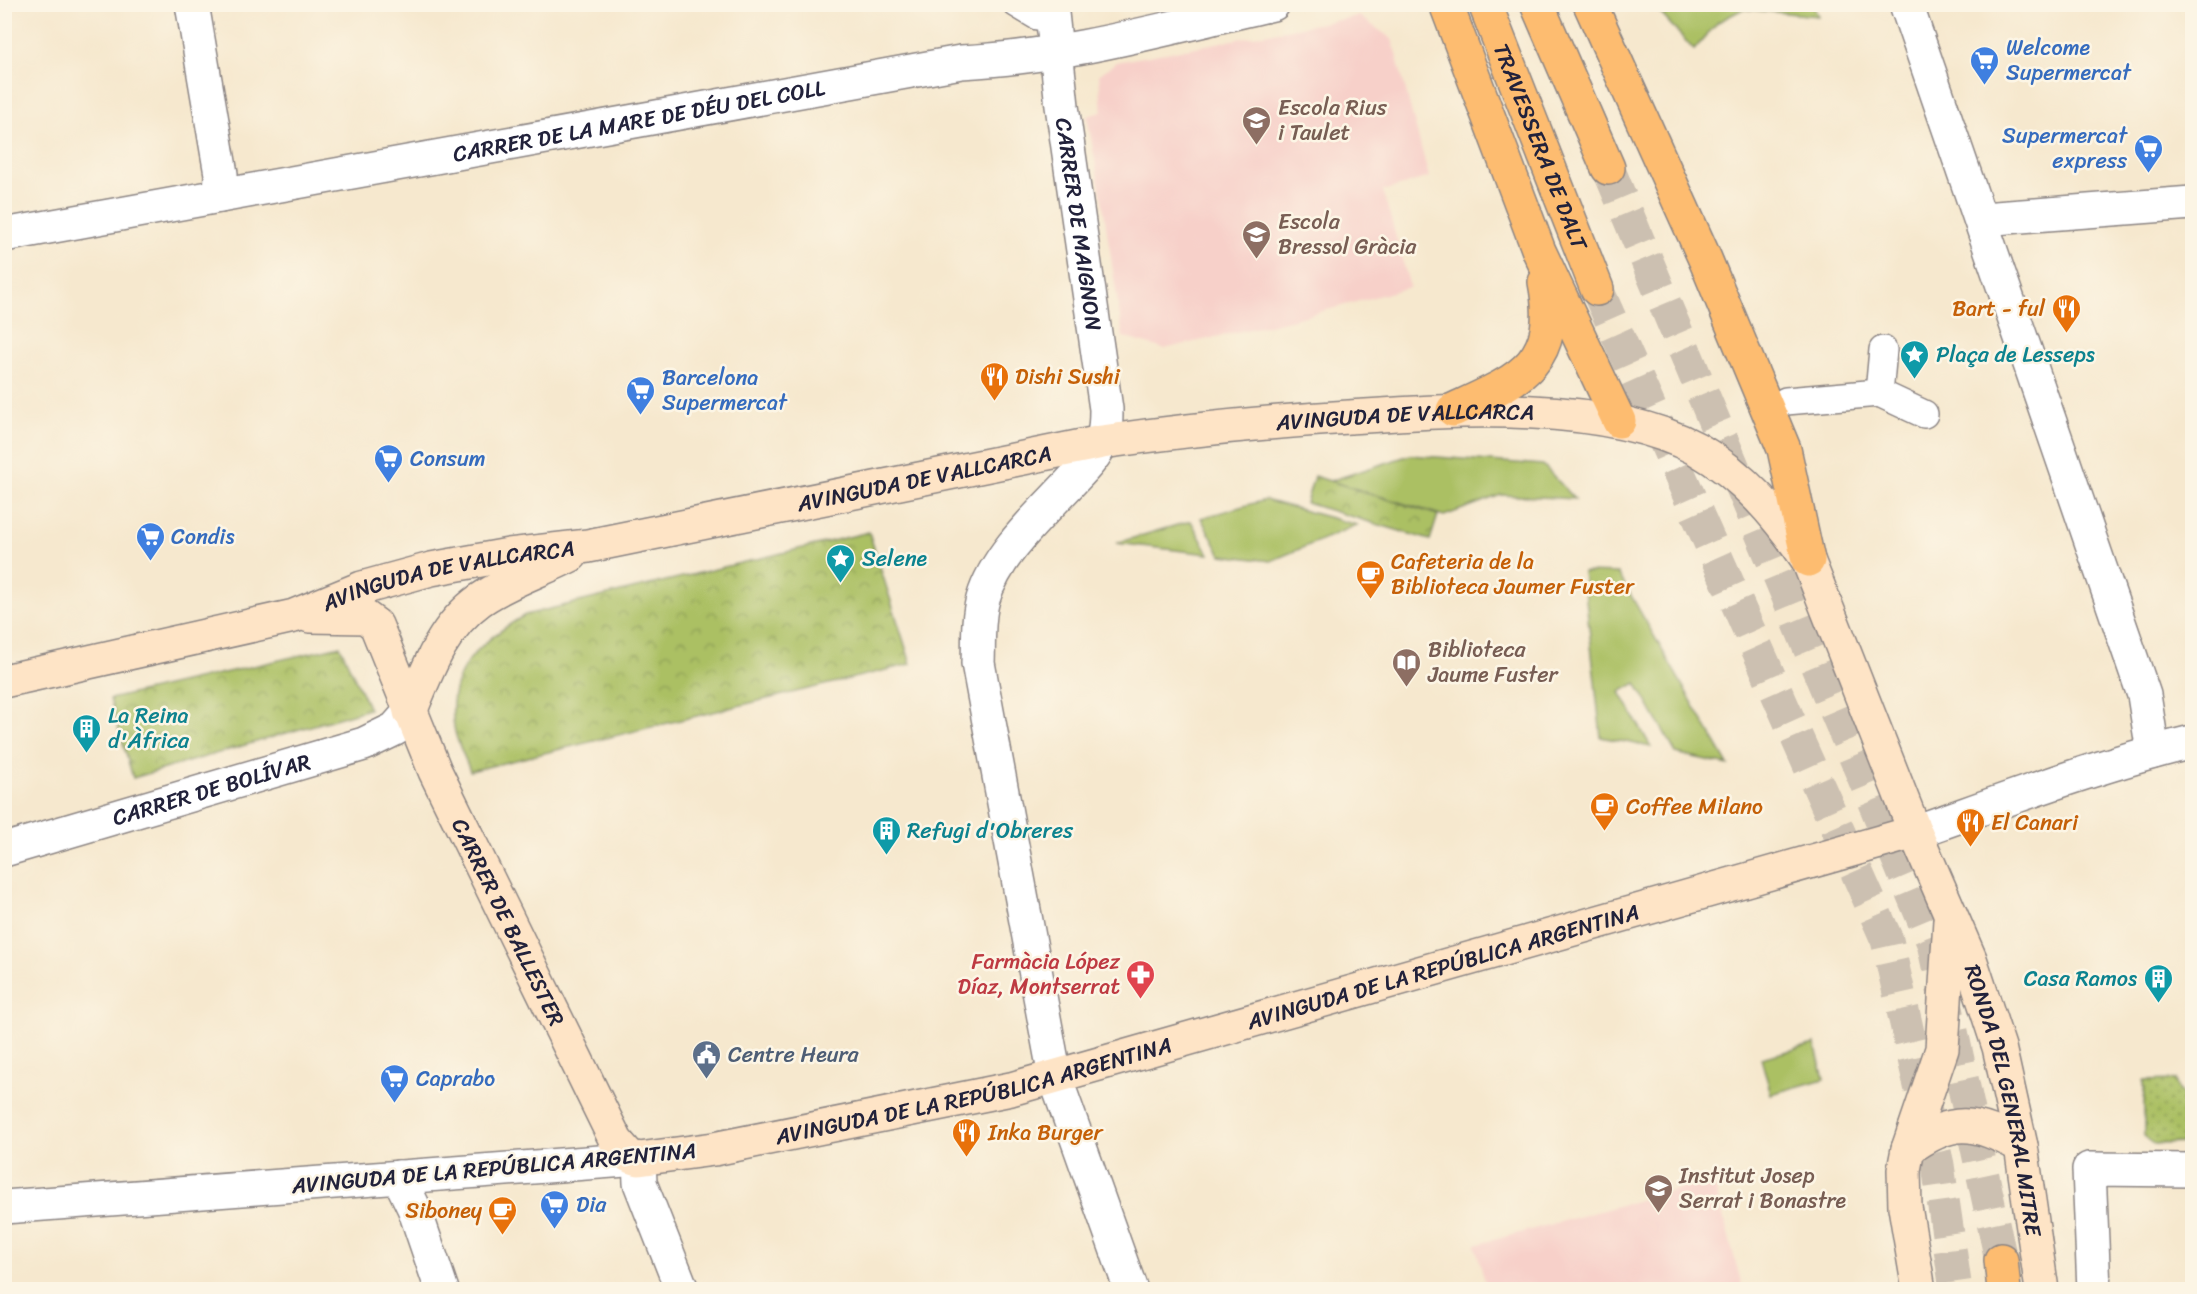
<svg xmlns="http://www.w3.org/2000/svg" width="2197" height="1294" viewBox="0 0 2197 1294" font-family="Sriracha,sans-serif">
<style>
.built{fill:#f7d0c9}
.grass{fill:#abc064;stroke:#667150;stroke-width:1.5}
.park{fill:url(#park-crowns);stroke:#667150;stroke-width:1.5}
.garden{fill:url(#garden-dots);stroke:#667150;stroke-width:1.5}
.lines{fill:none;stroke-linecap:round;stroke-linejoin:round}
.primary-tunnel{stroke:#ccc0b1;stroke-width:33;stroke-dasharray:33 16;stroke-linecap:butt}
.pedestrian-casing{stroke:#8c8584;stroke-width:30}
.minor-casing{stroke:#8c8584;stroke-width:36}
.tertiary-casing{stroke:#8c8584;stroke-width:36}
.secondary-casing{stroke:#8c8584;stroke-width:36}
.primary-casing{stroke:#8c8584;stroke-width:36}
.pedestrian{stroke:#fff;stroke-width:27}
.minor{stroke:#fff;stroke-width:33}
.tertiary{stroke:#fff;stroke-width:33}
.secondary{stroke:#fee4c6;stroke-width:33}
.primary{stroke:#fdbc70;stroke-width:33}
.labels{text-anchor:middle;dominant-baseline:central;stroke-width:5;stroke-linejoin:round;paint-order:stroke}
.shop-label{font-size:22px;fill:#366cbe;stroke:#fcf5e5;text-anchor:start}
.education-label{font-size:22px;fill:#785e54;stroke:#fcf5e5;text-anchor:start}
.street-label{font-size:22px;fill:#22223b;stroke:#fcf5e5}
.food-label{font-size:22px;fill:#c56008;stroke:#fcf5e5;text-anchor:start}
.culture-label{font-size:22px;fill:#0d838f;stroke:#fcf5e5;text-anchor:start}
.health-label{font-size:22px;fill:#be3a42;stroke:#fcf5e5;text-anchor:end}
.service-label{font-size:22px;fill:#4e5e75;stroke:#fcf5e5;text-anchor:start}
</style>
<defs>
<pattern id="park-crowns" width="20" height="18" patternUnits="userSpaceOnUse" patternTransform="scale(1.5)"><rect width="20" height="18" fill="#abc064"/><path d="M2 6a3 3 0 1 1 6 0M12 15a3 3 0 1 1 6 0" fill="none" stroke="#8b9c54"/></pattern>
<pattern id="garden-dots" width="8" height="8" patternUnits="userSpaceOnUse" patternTransform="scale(1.5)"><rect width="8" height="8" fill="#abc064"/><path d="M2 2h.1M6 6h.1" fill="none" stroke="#8b9c54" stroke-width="1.8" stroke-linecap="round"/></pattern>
</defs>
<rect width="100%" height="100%" fill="#fcf5e5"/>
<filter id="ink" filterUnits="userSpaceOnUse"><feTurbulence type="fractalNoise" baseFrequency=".0167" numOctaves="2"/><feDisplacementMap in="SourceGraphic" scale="12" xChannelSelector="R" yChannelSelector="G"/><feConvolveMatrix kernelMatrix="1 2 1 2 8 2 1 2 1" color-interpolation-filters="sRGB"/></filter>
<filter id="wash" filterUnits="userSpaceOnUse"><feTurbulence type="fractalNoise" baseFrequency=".008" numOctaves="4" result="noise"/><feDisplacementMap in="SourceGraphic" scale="24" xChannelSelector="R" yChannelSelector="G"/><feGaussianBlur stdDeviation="1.35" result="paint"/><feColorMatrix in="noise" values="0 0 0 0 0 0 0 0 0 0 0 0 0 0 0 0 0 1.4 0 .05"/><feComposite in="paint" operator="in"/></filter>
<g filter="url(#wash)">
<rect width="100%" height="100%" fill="#f6e8ce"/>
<!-- built -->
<g class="built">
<path d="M1359,16L1392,39L1429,177L1383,191L1410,287L1298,318L1164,349L1123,337L1103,205L1087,116L1102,112L1099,74L1117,62Z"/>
<path d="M1713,1180L1743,1289H1487L1475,1245Z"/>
</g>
<!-- grass -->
<g class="grass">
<path d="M1653,5H1813L1818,16L1743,9L1718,22L1694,50Z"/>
<path d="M1410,455L1543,465L1575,499L1501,495L1444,516L1330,481Z"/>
<path d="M1265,500L1357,525L1271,561L1221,555L1201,518Z"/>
<path d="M1191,521L1209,554L1116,543Z"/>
<path d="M1583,572L1618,573L1728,765L1676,753L1636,683L1620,692L1651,747L1601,737Z"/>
<path d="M1815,1044L1824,1079L1771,1094L1761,1058Z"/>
</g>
<!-- park -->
<g class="park">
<path d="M1314,476L1438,515L1430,540L1306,503Z"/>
<path d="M869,532L911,664L470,771C465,757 456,742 454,727C445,670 481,641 525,615Z"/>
<path d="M340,646L369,709L133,778L110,699Z"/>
</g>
<!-- garden -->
<path class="garden" d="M2175,1080L2178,1090L2192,1103V1143L2154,1144L2144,1136V1081Z"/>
</g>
<g filter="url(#ink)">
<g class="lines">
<!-- primary-tunnel -->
<g class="primary-tunnel">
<path d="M1608,168L1933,943L2001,1260"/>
<path d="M1597,289L1887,940L1938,1165L1956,1290"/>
</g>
<defs>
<g id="pedestrian">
<path d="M1017,4L1037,16"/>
<path d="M1879,393L1883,350"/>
<path d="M1786,401L1879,393L1924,414"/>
</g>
<g id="minor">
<path d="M192,4L221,174L220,196"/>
<path id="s1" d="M1051,4L1062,106L1106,409C1106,420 1106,431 1102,441C1095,458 1080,472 1068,485C1038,517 996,555 983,599C977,619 979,642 978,663L1055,1077L1131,1290"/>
<path d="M1906,4L2144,695L2153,752"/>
<path d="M1982,219L2192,203"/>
<path id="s2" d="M4,235L961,62C1067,57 1170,27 1273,4"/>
<path id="s3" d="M4,850L364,744L395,729L410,712"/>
<path d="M639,1159L640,1183L682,1290"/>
<path d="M399,1177L414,1208L442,1290"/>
<path d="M2094,1290L2089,1169L2192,1170"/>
</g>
<g id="tertiary">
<path d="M1915,832C2006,800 2098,765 2192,742"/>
<path d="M4,1207L639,1159"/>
</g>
<g id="secondary">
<path id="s4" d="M310,616L365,617L376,625L435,771L616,1141L629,1156L639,1159L714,1149L1011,1089L1915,832"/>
<path id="s5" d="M4,681L294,616L362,588L431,569L509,555L588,546L1102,442C1184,430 1267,422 1349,417C1452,410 1605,399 1697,449C1744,476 1778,516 1808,560L1915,832L1970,959L1999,1047L2021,1146L2042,1290"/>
<path d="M410,712C427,671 442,627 480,600C507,581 542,570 571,555"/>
<path d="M1908,1149C1954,1116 1974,1121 2021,1146"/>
<path d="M1919,1290L1905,1207L1904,1170L1908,1149L1942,1049L1950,920"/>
</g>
<g id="primary">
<path d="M1446,4L1539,251L1619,421"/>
<path id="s6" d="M1485,4L1597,289"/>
<path d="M1537,4L1608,168"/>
<path d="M1590,4L1705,259L1784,449L1808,560"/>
<path d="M1453,410C1518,380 1561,365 1545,282"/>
<path d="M2001,1260L2004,1290"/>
</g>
</defs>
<!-- pedestrian casing -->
<use href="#pedestrian" class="pedestrian-casing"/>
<!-- minor casing -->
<use href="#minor" class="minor-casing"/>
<!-- tertiary casing -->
<use href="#tertiary" class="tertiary-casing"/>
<!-- secondary casing -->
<use href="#secondary" class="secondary-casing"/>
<!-- primary casing -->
<use href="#primary" class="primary-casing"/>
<!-- pedestrian -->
<use href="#pedestrian" class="pedestrian"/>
<!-- minor -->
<use href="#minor" class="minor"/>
<!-- tertiary -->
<use href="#tertiary" class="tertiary"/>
<!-- secondary -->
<use href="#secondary" class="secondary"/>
<!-- primary -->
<use href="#primary" class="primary"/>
</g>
</g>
<!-- icons -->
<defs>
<symbol id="supermarket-pin" viewBox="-11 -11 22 30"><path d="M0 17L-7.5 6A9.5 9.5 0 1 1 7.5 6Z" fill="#3f7fe0" stroke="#fcf5e5"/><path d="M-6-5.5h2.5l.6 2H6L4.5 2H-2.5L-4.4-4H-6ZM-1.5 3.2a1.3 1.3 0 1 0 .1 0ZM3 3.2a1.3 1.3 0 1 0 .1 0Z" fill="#fff"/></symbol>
<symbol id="school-pin" viewBox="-11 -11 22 30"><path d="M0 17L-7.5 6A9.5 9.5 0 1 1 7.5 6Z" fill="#8d6e63" stroke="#fcf5e5"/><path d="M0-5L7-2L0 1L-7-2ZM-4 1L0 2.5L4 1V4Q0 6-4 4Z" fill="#fff"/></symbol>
<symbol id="restaurant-pin" viewBox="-11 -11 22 30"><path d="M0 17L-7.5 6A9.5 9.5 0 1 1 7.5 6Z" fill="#e8710a" stroke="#fcf5e5"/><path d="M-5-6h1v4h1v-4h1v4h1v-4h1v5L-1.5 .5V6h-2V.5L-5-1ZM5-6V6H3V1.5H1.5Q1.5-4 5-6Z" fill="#fff"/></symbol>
<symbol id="sight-pin" viewBox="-11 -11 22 30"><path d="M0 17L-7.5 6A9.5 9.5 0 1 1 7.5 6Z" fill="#0f9aa8" stroke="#fcf5e5"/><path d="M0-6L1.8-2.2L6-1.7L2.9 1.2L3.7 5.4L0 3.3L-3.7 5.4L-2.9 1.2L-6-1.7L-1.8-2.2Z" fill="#fff"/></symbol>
<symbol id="cafe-pin" viewBox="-11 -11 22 30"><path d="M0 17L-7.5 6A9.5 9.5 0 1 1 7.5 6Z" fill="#e8710a" stroke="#fcf5e5"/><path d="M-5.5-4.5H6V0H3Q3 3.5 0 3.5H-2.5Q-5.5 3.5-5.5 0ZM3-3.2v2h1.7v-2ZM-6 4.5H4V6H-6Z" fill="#fff"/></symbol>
<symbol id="library-pin" viewBox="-11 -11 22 30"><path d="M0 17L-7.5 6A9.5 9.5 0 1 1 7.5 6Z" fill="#8d6e63" stroke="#fcf5e5"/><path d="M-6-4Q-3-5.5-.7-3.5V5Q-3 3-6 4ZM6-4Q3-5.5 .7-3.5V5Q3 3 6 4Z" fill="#fff"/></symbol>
<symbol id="building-pin" viewBox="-11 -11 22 30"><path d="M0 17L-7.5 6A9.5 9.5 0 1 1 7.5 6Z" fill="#0f9aa8" stroke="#fcf5e5"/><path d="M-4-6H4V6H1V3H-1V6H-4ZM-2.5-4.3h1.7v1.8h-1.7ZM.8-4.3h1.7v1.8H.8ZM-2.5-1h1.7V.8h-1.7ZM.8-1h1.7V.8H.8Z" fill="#fff"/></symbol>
<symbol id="pharmacy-pin" viewBox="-11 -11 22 30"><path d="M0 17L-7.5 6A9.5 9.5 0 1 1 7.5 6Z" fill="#e0444e" stroke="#fcf5e5"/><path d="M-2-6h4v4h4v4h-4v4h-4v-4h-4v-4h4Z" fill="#fff"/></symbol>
<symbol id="civic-pin" viewBox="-11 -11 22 30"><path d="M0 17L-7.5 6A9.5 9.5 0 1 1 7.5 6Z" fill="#5c6f8a" stroke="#fcf5e5"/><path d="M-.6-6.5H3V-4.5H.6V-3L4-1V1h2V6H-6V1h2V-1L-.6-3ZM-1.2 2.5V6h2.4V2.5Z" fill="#fff"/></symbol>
</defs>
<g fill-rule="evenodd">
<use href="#supermarket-pin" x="1968" y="44" width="33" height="45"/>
<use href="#school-pin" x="1240" y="104" width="33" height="45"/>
<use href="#supermarket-pin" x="2132" y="132" width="33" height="45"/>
<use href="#school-pin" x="1240" y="218" width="33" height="45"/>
<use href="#restaurant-pin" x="2050" y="292" width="33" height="45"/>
<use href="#sight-pin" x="1898" y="338" width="33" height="45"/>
<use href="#restaurant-pin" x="978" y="360" width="33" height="45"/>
<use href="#supermarket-pin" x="624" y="374" width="33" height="45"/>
<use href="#supermarket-pin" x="372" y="442" width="33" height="45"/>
<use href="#supermarket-pin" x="134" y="520" width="33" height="45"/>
<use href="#sight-pin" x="824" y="542" width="33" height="45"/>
<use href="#cafe-pin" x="1354" y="558" width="33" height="45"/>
<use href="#library-pin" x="1390" y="646" width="33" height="45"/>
<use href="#building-pin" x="70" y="712" width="33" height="45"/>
<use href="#cafe-pin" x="1588" y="790" width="33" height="45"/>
<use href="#restaurant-pin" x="1954" y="806" width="33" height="45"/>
<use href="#building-pin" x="870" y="814" width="33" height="45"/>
<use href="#pharmacy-pin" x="1124" y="958" width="33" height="45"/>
<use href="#building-pin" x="2142" y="962" width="33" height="45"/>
<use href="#civic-pin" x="690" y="1038" width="33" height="45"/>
<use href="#supermarket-pin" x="378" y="1062" width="33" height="45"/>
<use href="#restaurant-pin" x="950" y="1116" width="33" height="45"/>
<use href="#school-pin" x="1642" y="1172" width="33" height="45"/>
<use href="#supermarket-pin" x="538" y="1188" width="33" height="45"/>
<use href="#cafe-pin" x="486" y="1194" width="33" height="45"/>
</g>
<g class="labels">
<!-- shop labels -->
<g class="shop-label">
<text x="2006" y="47">Welcome<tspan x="2006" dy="25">Supermercat</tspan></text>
<text x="2127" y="135" text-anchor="end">Supermercat<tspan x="2127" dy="25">express</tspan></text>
<text x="662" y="377">Barcelona<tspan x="662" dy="25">Supermercat</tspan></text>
<text x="410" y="458">Consum</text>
<text x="171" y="536">Condis</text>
<text x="416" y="1078">Caprabo</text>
<text x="576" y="1204">Dia</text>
</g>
<!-- education labels -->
<g class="education-label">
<text x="1278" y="107">Escola Rius<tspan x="1278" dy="25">i Taulet</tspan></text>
<text x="1278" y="221">Escola<tspan x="1278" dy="25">Bressol Gràcia</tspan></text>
<text x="1428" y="649">Biblioteca<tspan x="1428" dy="25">Jaume Fuster</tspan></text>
<text x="1679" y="1175">Institut Josep<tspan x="1679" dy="25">Serrat i Bonastre</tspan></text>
</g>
<!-- street labels -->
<g class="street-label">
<text stroke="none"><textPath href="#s2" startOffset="645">CARRER DE LA MARE DE DÉU DEL COLL</textPath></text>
<text stroke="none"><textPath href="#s6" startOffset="153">TRAVESSERA DE DALT</textPath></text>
<text stroke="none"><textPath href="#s1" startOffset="222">CARRER DE MAIGNON</textPath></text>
<text stroke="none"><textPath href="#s5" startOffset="1430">AVINGUDA DE VALLCARCA</textPath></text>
<text stroke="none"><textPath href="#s5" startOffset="944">AVINGUDA DE VALLCARCA</textPath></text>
<text stroke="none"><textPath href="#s5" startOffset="458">AVINGUDA DE VALLCARCA</textPath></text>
<text stroke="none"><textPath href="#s3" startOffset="216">CARRER DE BOLÍVAR</textPath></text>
<text stroke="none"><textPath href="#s4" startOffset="394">CARRER DE BALLESTER</textPath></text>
<text stroke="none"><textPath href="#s4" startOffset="1496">AVINGUDA DE LA REPÚBLICA ARGENTINA</textPath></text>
<text stroke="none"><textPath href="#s4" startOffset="1010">AVINGUDA DE LA REPÚBLICA ARGENTINA</textPath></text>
<text stroke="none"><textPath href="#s5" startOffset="2462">RONDA DEL GENERAL MITRE</textPath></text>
<text transform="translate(494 1168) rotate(-5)">AVINGUDA DE LA REPÚBLICA ARGENTINA</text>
</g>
<!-- food labels -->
<g class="food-label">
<text x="2045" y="308" text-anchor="end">Bart - ful</text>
<text x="1015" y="376">Dishi Sushi</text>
<text x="1391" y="561">Cafeteria de la<tspan x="1391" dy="25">Biblioteca Jaumer Fuster</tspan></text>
<text x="1626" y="806">Coffee Milano</text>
<text x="1991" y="822">El Canari</text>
<text x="988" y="1132">Inka Burger</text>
<text x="482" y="1210" text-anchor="end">Siboney</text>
</g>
<!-- culture labels -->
<g class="culture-label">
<text x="1936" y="354">Plaça de Lesseps</text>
<text x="862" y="558">Selene</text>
<text x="108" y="715">La Reina<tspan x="108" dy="25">d'Àfrica</tspan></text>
<text x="907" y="830">Refugi d'Obreres</text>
<text x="2137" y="978" text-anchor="end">Casa Ramos</text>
</g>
<!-- health labels -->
<g class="health-label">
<text x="1120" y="961">Farmàcia López<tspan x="1120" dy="25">Díaz, Montserrat</tspan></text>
</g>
<!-- service labels -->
<g class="service-label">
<text x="728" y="1054">Centre Heura</text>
</g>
</g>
<!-- margin -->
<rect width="2197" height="1294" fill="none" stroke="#fcf5e5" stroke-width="24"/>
</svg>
